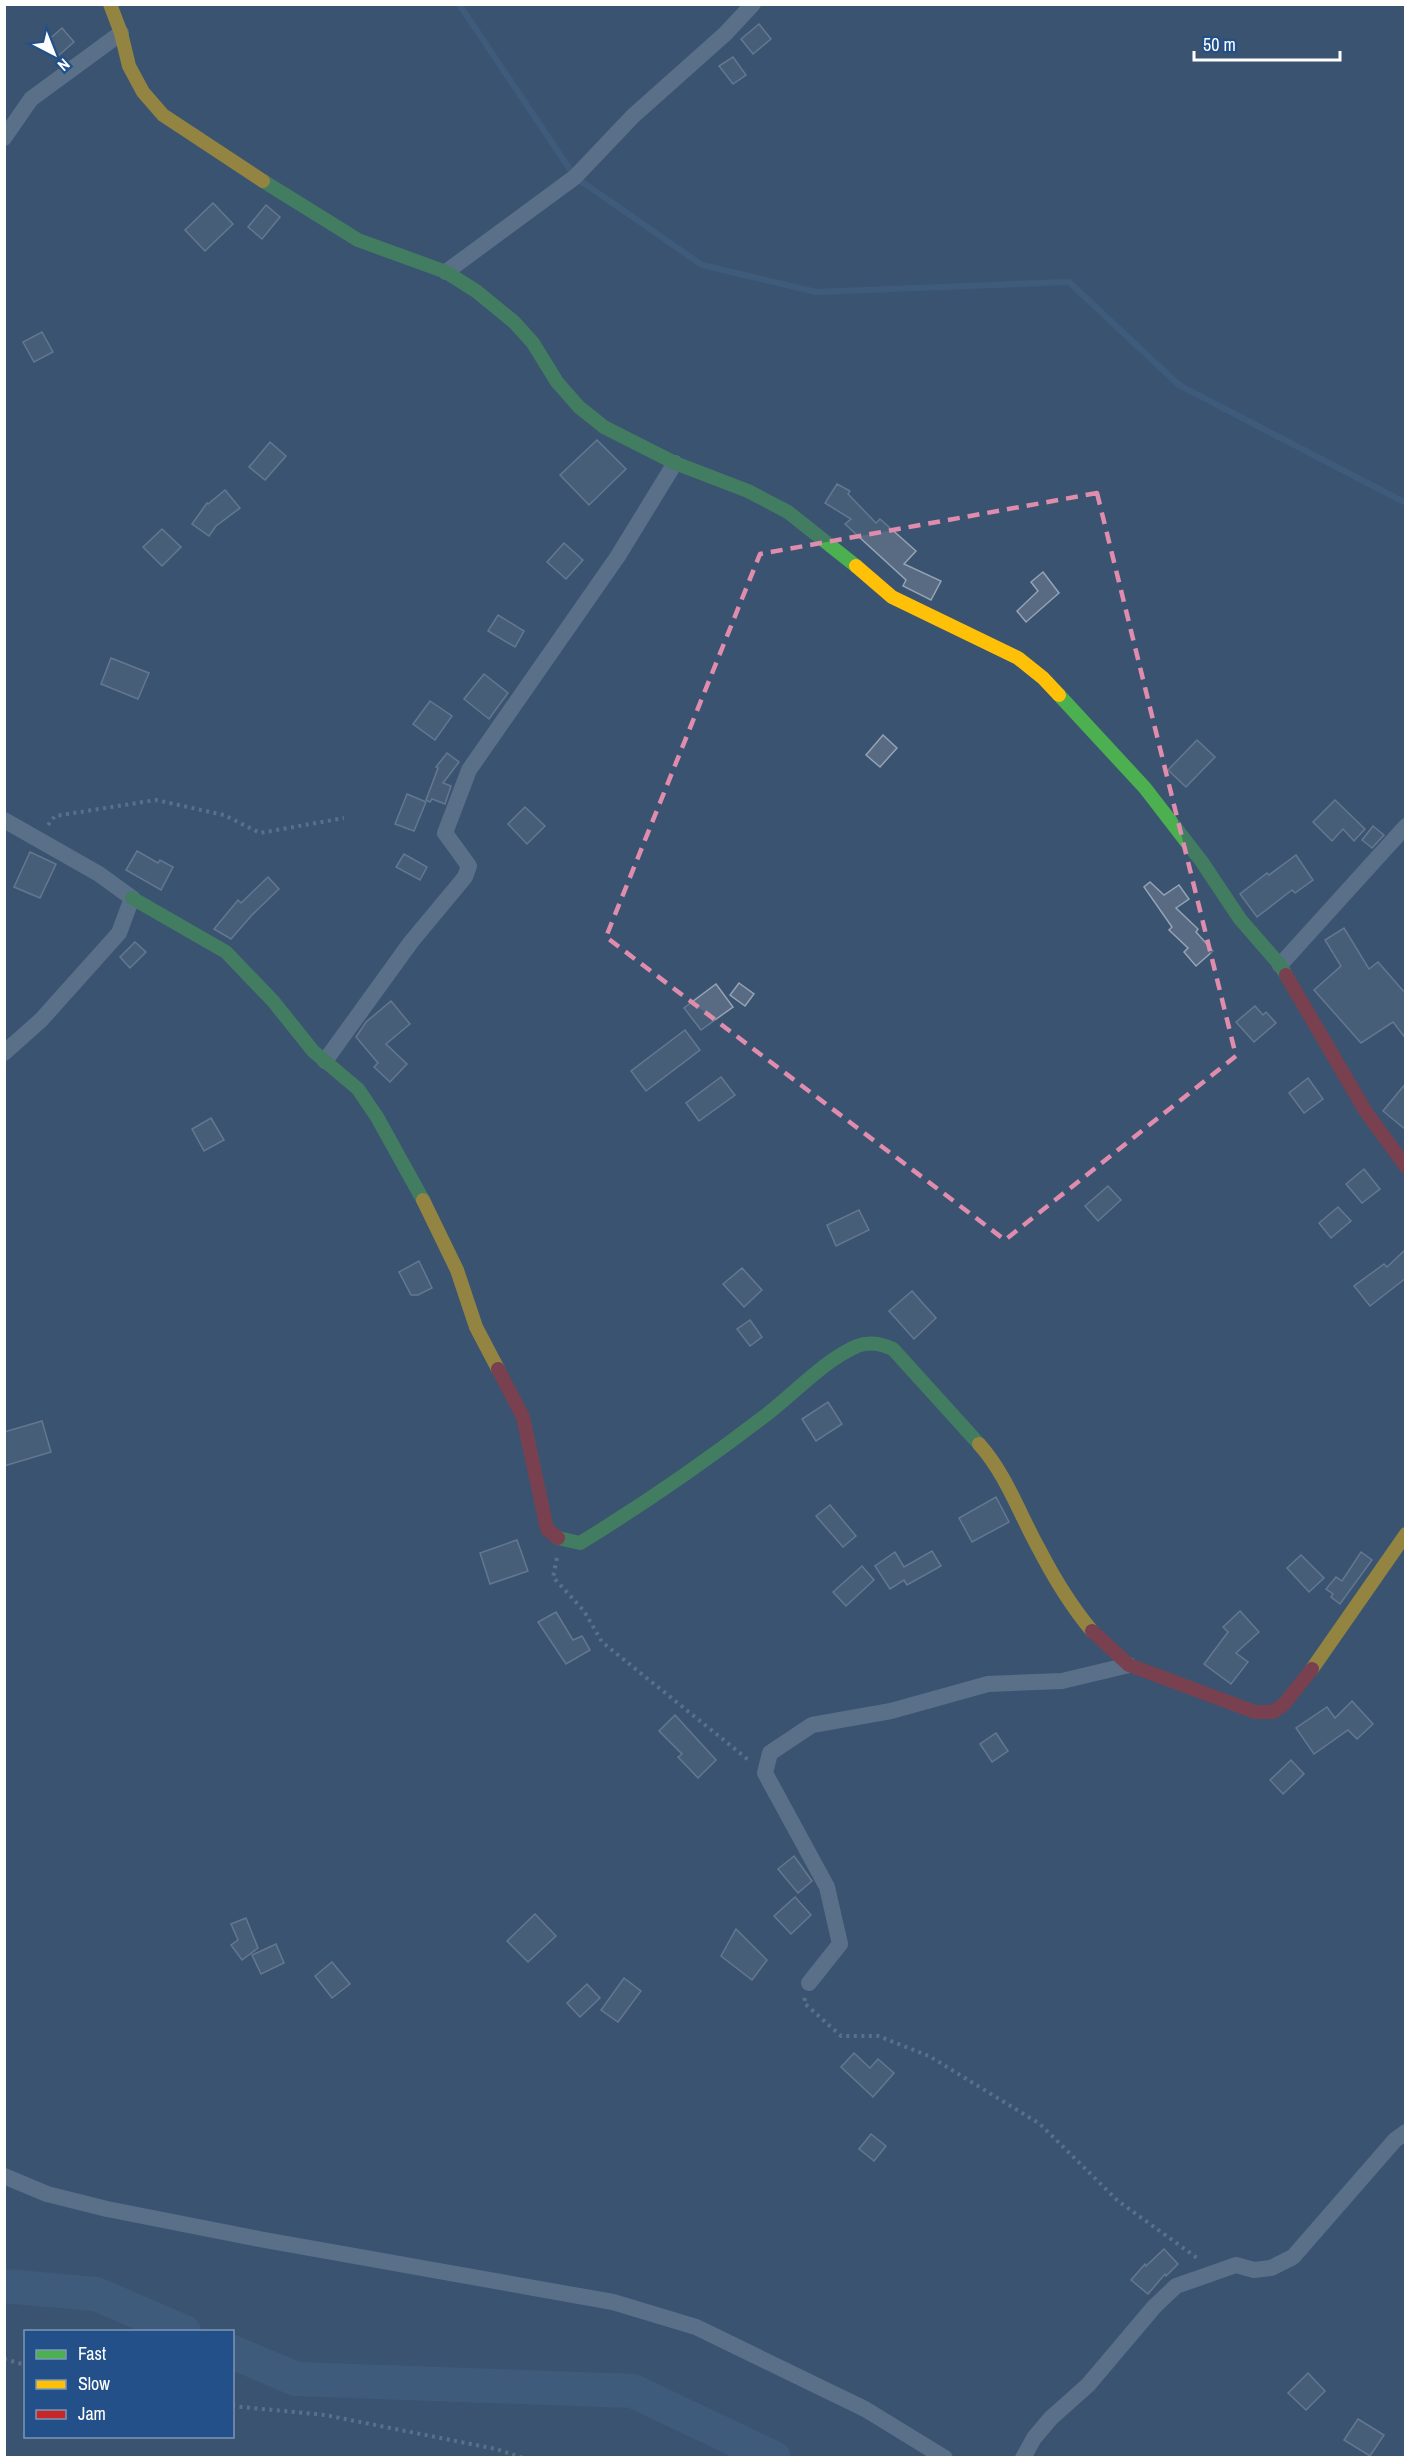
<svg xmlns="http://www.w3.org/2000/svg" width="1410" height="2462" viewBox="0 0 1410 2462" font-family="'Archivo Narrow',sans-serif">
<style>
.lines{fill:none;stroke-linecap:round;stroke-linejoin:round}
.stream{stroke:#44648b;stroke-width:6}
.river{stroke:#44648b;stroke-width:34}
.building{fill:#586b83;stroke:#95a3b4;stroke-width:1.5}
.path{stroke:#8192a7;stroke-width:4;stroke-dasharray:3 4.5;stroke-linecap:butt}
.street{stroke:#8192a7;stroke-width:16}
.fast{stroke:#4caf50;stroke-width:14}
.slow{stroke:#ffc107;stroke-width:14}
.jam{stroke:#c62828;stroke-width:14}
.marked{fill:none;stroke:#e08cad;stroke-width:4.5;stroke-dasharray:12 8;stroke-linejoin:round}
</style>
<rect width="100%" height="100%" fill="#3a5371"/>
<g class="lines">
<!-- stream -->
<path class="stream" d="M459,4L575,177L702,265L816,292L1069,282L1179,385L1406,503"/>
<!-- river -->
<g class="river">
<path d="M4,2286L96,2294L184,2332"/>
<path d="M232,2352L296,2379L633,2391L774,2458"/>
</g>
</g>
<!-- building -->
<g class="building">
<path d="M759,24L771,39L753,54L741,39Z"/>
<path d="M62,28L74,42L58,56L46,42Z"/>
<path d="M733,57L746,75L733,84L719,66Z"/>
<path d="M213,203L233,224L205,251L185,230Z"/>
<path d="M266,205L280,217L262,239L248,227Z"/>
<path d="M42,332L53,352L34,362L23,342Z"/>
<path d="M597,440L626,469L589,505L560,475Z"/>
<path d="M270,442L286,456L265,480L249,467Z"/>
<path d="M837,484L850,491L848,494L876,523L880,519L916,551L904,564L941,581L931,600L903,586L906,580L845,524L851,519L825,503Z"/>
<path d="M225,490L240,508L216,526L209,536L192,524L207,503L208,504Z"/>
<path d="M162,529L181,547L162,566L143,547Z"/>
<path d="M564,543L583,560L566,579L547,562Z"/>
<path d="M1043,572L1059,593L1026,622L1017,611L1038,591L1031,582Z"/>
<path d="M498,615L524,631L515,647L488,631Z"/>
<path d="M111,658L149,673L138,699L101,684Z"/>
<path d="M484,674L508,693L489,719L464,699Z"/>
<path d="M430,701L452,716L435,740L413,724Z"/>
<path d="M883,735L897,748L880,767L866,755Z"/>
<path d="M1197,740L1215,757L1186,787L1168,770Z"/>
<path d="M447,753L459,762L443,783L451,786L445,804L432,799L430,802L426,800L438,768L436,767Z"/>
<path d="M407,794L426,802L414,831L395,824Z"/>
<path d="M1335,800L1365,829L1354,841L1343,829L1332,841L1313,822Z"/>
<path d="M525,807L545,826L527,844L508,824Z"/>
<path d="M1373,826L1384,835L1372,848L1362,840Z"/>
<path d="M137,851L158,863L160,860L173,867L161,890L126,870Z"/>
<path d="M30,852L56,864L40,898L14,887Z"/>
<path d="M404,854L427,867L420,880L396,867Z"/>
<path d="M1296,855L1313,880L1295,893L1292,890L1257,917L1240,894L1267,873L1269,875Z"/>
<path d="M268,877L279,889L252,915L231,939L214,929L238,900L241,903Z"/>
<path d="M1150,882L1164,895L1179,885L1189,899L1176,908L1198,929L1196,932L1213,951L1196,966L1184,952L1188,948L1169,930L1172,927L1144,887Z"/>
<path d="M1344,928L1369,969L1378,962L1406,994V1039L1393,1022L1361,1043L1314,990L1341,966L1325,940Z"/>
<path d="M135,942L146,952L130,968L120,957Z"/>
<path d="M739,983L754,994L745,1006L730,995Z"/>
<path d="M716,984L733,1007L701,1030L684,1008Z"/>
<path d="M391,1001L410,1024L386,1044L407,1064L390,1082L374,1067L378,1063L356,1037L366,1022Z"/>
<path d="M1255,1006L1263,1015L1266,1012L1276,1023L1254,1042L1236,1022Z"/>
<path d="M685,1030L700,1050L646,1091L631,1071Z"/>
<path d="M721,1077L735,1095L699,1121L686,1103Z"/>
<path d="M1308,1078L1323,1099L1304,1113L1289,1093Z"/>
<path d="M1406,1083V1130L1383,1111Z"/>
<path d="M211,1118L224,1140L204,1151L192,1129Z"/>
<path d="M1364,1169L1380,1189L1362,1203L1346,1184Z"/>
<path d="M1108,1186L1121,1200L1098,1221L1085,1206Z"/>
<path d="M1338,1207L1351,1221L1331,1238L1319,1223Z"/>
<path d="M859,1210L869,1230L836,1246L827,1225Z"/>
<path d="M1406,1249V1278L1370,1306L1354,1286L1384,1264L1387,1267Z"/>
<path d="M419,1261L432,1288L418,1295H411L399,1272Z"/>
<path d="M742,1268L762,1290L744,1307L723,1284Z"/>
<path d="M912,1291L936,1318L914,1339L889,1311Z"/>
<path d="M750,1320L762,1337L750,1346L737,1329Z"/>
<path d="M828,1402L842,1424L816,1441L802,1419Z"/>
<path d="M42,1421L51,1452L4,1466V1432Z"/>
<path d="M996,1497L1009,1522L972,1542L959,1518Z"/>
<path d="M830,1505L856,1536L843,1547L816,1516Z"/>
<path d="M517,1540L528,1571L490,1584L480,1553Z"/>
<path d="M932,1551L941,1566L907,1585L904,1580L890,1589L875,1566L895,1552L904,1567Z"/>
<path d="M1361,1552L1372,1560L1340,1604L1331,1597L1333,1594L1326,1589L1336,1577L1342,1581Z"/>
<path d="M1301,1555L1324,1578L1309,1592L1287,1568Z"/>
<path d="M862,1566L874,1580L846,1606L833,1592Z"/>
<path d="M1240,1611L1259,1632L1236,1653L1248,1662L1231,1684L1204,1664L1228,1632L1223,1627Z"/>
<path d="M556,1612L573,1640L582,1636L590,1650L566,1664L538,1622Z"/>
<path d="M1352,1701L1373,1724L1357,1739L1348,1730L1314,1754L1296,1728L1327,1707L1335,1718Z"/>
<path d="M675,1715L716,1760L698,1778L678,1757L682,1754L659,1731Z"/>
<path d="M996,1733L1008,1751L992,1762L980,1744Z"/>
<path d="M1291,1760L1304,1774L1283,1794L1270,1780Z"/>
<path d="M794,1856L812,1881L798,1893L778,1869Z"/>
<path d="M795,1897L811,1915L791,1934L774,1916Z"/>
<path d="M535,1914L556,1936L528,1962L507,1941Z"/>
<path d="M246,1918L258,1948L242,1960L231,1945L238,1940L231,1924Z"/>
<path d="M736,1929L767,1960L752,1980L721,1956Z"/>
<path d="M276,1944L284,1963L261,1974L252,1955Z"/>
<path d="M332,1962L350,1984L332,1998L315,1976Z"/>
<path d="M624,1978L641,1991L618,2022L601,2010Z"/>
<path d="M587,1984L600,1998L580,2017L567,2003Z"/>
<path d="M854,2053L870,2068L878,2059L894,2073L873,2097L841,2067Z"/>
<path d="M871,2134L886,2146L874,2161L859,2149Z"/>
<path d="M1164,2249L1178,2264L1166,2276L1165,2274L1148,2294L1131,2280L1145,2264L1146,2266Z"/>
<path d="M1308,2373L1325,2391L1306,2410L1288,2393Z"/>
<path d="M1358,2419L1384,2435L1370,2456L1344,2440Z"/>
</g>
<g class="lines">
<!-- path -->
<g class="path">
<path d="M48,825L55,816L156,800L224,815L260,833L344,818"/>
<path d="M557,1558L553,1577L584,1611L602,1642L751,1762"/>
<path d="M805,1998L804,2003L841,2036H878L929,2056L1040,2124L1118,2201L1200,2260"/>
<path d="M4,2359L26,2365"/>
<path d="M232,2406L325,2415L496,2449L523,2458"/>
</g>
<!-- street -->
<g class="street">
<path d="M4,138L31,99L121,33"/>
<path d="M446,272L575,177L633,116L725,34L753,4"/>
<path d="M4,820L99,874L132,898L119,933L41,1020L4,1053"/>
<path d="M1280,965L1406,826"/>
<path d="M325,1061L411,942L465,877L469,866L445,833L469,770L618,556L675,463"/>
<path d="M809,1983L840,1944L827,1887L765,1773L770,1753L812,1725L891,1711L988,1684L1062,1681L1129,1665"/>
<path d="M4,2176L47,2194L107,2209L259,2239L613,2302L696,2327L865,2409L945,2458"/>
<path d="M1023,2458L1034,2438L1051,2418L1088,2385L1154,2307L1176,2286L1236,2265L1254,2270L1271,2268L1293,2257L1395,2140L1406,2132"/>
</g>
<!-- fast -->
<g class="fast">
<path d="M263,181L358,240L446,272L476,291L514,322L533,343L557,382L579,407L604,427L675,463L748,491L788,512L856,566"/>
<path d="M1059,695L1145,788L1202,862L1240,919L1280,965L1286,975"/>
<path d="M132,898L226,952L273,1001L313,1051L358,1089L377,1117L423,1200"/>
<path d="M558,1538L580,1543C644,1504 706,1461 766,1415C795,1393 823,1361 857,1346C870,1341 881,1344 893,1349L979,1444"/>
</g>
<!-- slow -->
<g class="slow">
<path d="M110,4L121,33L129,66L143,92L163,115L263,181"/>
<path d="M856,566L892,597L1018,658L1043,678L1059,695"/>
<path d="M423,1200L457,1270L476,1327L498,1369"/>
<path d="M979,1444C1006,1474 1019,1513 1039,1549C1054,1578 1071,1606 1092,1631"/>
<path d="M1312,1669L1406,1534"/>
</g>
<!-- jam -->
<g class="jam">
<path d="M1286,975L1366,1112L1406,1167"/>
<path d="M498,1369L523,1417L547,1529L558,1538"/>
<path d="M1092,1631L1129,1665L1255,1712H1273L1284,1704L1312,1669"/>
</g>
</g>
<!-- marked area -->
<path d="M0 0H1410V2462H0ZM1097,493L1236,1056L1005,1240L606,937L760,554Z" fill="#3a5371" fill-opacity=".55" fill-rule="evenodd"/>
<path class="marked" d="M1097,493L1236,1056L1005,1240L606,937L760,554Z"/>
<!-- border -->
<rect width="1410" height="2462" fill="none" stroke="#ffffff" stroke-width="12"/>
<!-- legend -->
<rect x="24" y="2330" width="210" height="108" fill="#235088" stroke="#7b96b8" stroke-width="1.5"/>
<rect x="36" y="2350" width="30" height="9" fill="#4caf50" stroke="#7b96b8" stroke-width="1.5"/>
<text x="78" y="2360" font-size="18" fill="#ffffff">Fast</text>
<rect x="36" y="2380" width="30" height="9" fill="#ffc107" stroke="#7b96b8" stroke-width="1.5"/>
<text x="78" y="2390" font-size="18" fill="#ffffff">Slow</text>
<rect x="36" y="2410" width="30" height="9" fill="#c62828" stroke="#7b96b8" stroke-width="1.5"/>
<text x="78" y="2420" font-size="18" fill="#ffffff">Jam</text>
<!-- north arrow -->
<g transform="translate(54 54) rotate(138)" stroke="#235088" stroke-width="4.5" paint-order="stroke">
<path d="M0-4.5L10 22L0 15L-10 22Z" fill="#ffffff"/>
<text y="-9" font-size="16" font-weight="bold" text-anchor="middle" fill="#ffffff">N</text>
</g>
<!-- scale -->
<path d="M1194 51v9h146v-9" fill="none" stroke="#ffffff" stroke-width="3"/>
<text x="1203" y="51" font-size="18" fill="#ffffff" stroke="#235088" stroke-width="4.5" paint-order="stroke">50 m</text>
</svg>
